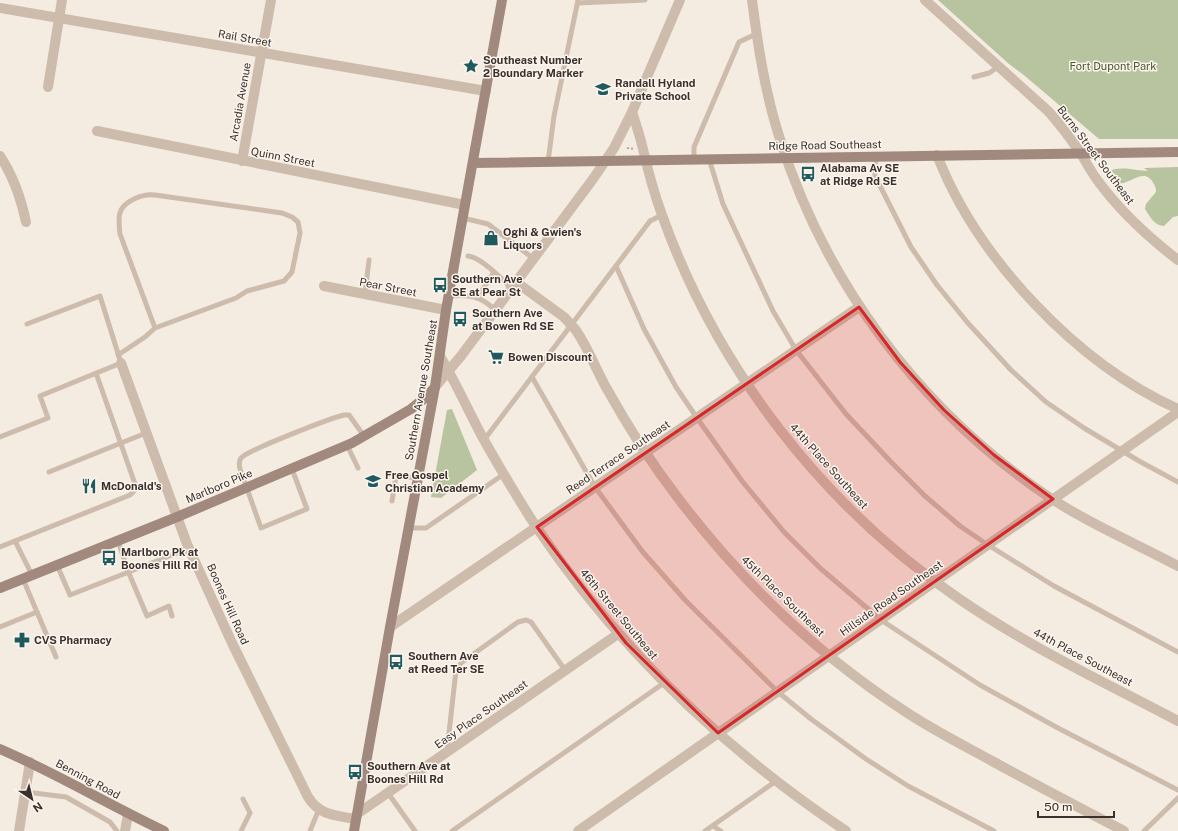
<svg xmlns="http://www.w3.org/2000/svg" width="1178" height="831" viewBox="0 0 1178 831" font-family="'Public Sans',sans-serif">
<style>
.green{fill:#b8c4a0}
.lines{fill:none;stroke-linecap:round;stroke-linejoin:round}
.path{stroke:#b9a596;stroke-width:2;stroke-dasharray:2 2;stroke-linecap:butt}
.service{stroke:#cdbbac;stroke-width:5}
.minor{stroke:#cdbbac;stroke-width:10}
.tertiary{stroke:#cdbbac;stroke-width:10}
.secondary{stroke:#a18a7d;stroke-width:10}
.marked{fill:#d62828;fill-opacity:0.2;stroke:#d62828;stroke-width:3;stroke-linejoin:round}
.labels{text-anchor:middle;dominant-baseline:central;stroke-width:3;stroke-linejoin:round;paint-order:stroke}
.street-label{font-size:11px;fill:#3b302b;stroke:#fbf5ee}
.poi-label{font-size:11px;font-weight:bold;fill:#3b302b;stroke:#fbf5ee;text-anchor:start}
.park-label{font-size:11px;fill:#4a5a2e;stroke:#fbf5ee}
</style>
<rect width="100%" height="100%" fill="#f4ebe1"/>
<!-- green -->
<g class="green">
<path d="M938,0H1178V139H1099L1025,76L1009,64Z"/>
<path d="M1178,167V216L1173,217L1164,226C1155,226 1150,217 1145,209L1146,204L1156,192C1157,186 1150,175 1143,176C1133,177 1126,185 1114,184L1108,175V172C1118,165 1136,171 1148,171L1144,168Z"/>
<path d="M452,409L477,470L441,498L431,497L447,410Z"/>
</g>
<g class="lines">
<!-- path -->
<path class="path" d="M627,148L634,149"/>
<!-- service -->
<g class="service">
<path d="M578,3L645,0"/>
<path d="M974,77L989,73L998,67"/>
<path d="M876,156L875,176L911,247L937,285L967,322L1011,370L1046,402L1084,428L1139,461L1178,482"/>
<path d="M694,159V147L739,42L756,34"/>
<path d="M709,159L723,204L773,311L796,350L846,414L892,463L925,496L960,526L988,545L1054,586L1178,652"/>
<path d="M548,162L554,116L578,0"/>
<path d="M463,218L488,224L534,259"/>
<path d="M468,256C481,257 502,279 511,288"/>
<path d="M616,266L644,329L676,387L697,418L742,481L784,532L820,568L881,620L980,685L1056,727L1178,790"/>
<path d="M365,294L369,260"/>
<path d="M449,296C469,294 481,296 495,310"/>
<path d="M477,298L494,272"/>
<path d="M118,355L145,337L155,328L236,298L247,291L284,281L292,272L300,233L298,222L292,217L282,213L155,195C147,194 142,195 134,199C117,207 118,217 120,234L155,328"/>
<path d="M532,377L595,487L642,551L685,600L778,692L811,719L866,759L908,786L994,831"/>
<path d="M0,437L48,418L40,396L121,363L100,296L27,324"/>
<path d="M484,440L650,221L662,215"/>
<path d="M347,445L358,468"/>
<path d="M292,469L307,509L261,528L240,469C239,465 239,461 241,458C248,450 331,418 344,415H349L364,436"/>
<path d="M49,472L146,433"/>
<path d="M392,501L396,476L418,478"/>
<path d="M408,528H426L504,474"/>
<path d="M15,541L32,575"/>
<path d="M118,541L128,571L147,616L169,606L172,616"/>
<path d="M0,547L130,495L135,490V484L96,373"/>
<path d="M57,565L70,595L190,548"/>
<path d="M23,579L56,657"/>
<path d="M0,627L37,612"/>
<path d="M447,751L456,670L461,663L518,622L526,620L531,622L565,670"/>
<path d="M26,792L66,797L110,822L117,831"/>
<path d="M388,793L415,831"/>
<path d="M713,826L721,831"/>
<path d="M241,831L250,813L243,799"/>
<path d="M310,831L319,809"/>
<path d="M452,831L664,683"/>
<path d="M705,831L776,781"/>
<path d="M1144,831L1178,798"/>
</g>
<!-- minor -->
<g class="minor">
<path d="M925,0L1048,111C1060,124 1070,138 1080,152C1086,162 1091,172 1098,181C1120,211 1148,237 1178,260"/>
<path d="M0,8L486,91"/>
<path d="M48,87L62,0"/>
<path d="M632,112C636,124 640,136 643,149C648,171 654,193 662,215C717,369 823,506 958,598C1027,646 1104,682 1178,721"/>
<path d="M97,131L465,205"/>
<path d="M937,155C977,258 1077,364 1178,409"/>
<path d="M0,156C14,177 21,198 26,222"/>
<path d="M242,161L271,0"/>
<path d="M516,282L564,317L575,329C588,347 596,370 607,389C628,427 652,464 678,498C741,581 818,655 906,712C933,730 963,745 992,761C1036,785 1080,808 1124,831"/>
<path d="M324,286L446,310"/>
<path d="M440,356C456,383 469,412 484,440C501,470 518,499 537,528C619,649 725,750 846,831"/>
<path d="M121,363L187,544L232,643L308,797C320,816 335,815 356,819"/>
<path d="M390,627L859,307"/>
<path d="M357,814L618,634"/>
<path d="M19,831L30,762"/>
<path d="M125,831L128,814"/>
<path d="M578,831L1178,412"/>
</g>
<!-- tertiary -->
<g class="tertiary">
<path d="M752,0C758,46 765,92 779,136C824,281 918,407 1043,493C1085,522 1133,542 1178,566"/>
<path d="M435,387L461,356L593,179L614,148L632,112L680,0"/>
</g>
<!-- secondary -->
<g class="secondary">
<path d="M473,163L1178,152"/>
<path d="M0,588L177,517L352,443L411,409L426,397L435,387"/>
<path d="M0,749C56,773 109,805 164,831"/>
<path d="M354,831L390,627L435,387L446,310L502,0"/>
</g>
</g>
<!-- marked area -->
<path class="marked" d="M859,307L900,362L944,410L994,455L1053,499L718,733L626,643L537,527Z"/>
<!-- icons -->
<defs>
<symbol id="sight-bare" viewBox="-9 -9 18 18"><path d="M0-6L1.8-2.2L6-1.7L2.9 1.2L3.7 5.4L0 3.3L-3.7 5.4L-2.9 1.2L-6-1.7L-1.8-2.2Z" fill="#1f5a5e" stroke="#fbf5ee" stroke-width="2.5" paint-order="stroke"/></symbol>
<symbol id="school-bare" viewBox="-9 -9 18 18"><path d="M0-5L7-2L0 1L-7-2ZM-4 1L0 2.5L4 1V4Q0 6-4 4Z" fill="#1f5a5e" stroke="#fbf5ee" stroke-width="2.5" paint-order="stroke"/></symbol>
<symbol id="bus-bare" viewBox="-9 -9 18 18"><path d="M-5-6H5V4H4V6H2V4H-2V6H-4V4H-5ZM-3.5-4V0h7V-4ZM-3.5 1.2v1.5H-2V1.2ZM2 1.2v1.5H3.5V1.2Z" fill="#1f5a5e" stroke="#fbf5ee" stroke-width="2.5" paint-order="stroke"/></symbol>
<symbol id="shop-bare" viewBox="-9 -9 18 18"><path d="M-5-2.5h2.3a2.7 3.5 0 0 1 5.4 0H5L5.5 6h-11ZM-1.5-2.5h3a1.5 2.3 0 0 0-3 0Z" fill="#1f5a5e" stroke="#fbf5ee" stroke-width="2.5" paint-order="stroke"/></symbol>
<symbol id="supermarket-bare" viewBox="-9 -9 18 18"><path d="M-6-5.5h2.5l.6 2H6L4.5 2H-2.5L-4.4-4H-6ZM-1.5 3.2a1.3 1.3 0 1 0 .1 0ZM3 3.2a1.3 1.3 0 1 0 .1 0Z" fill="#1f5a5e" stroke="#fbf5ee" stroke-width="2.5" paint-order="stroke"/></symbol>
<symbol id="restaurant-bare" viewBox="-9 -9 18 18"><path d="M-5-6h1v4h1v-4h1v4h1v-4h1v5L-1.5 .5V6h-2V.5L-5-1ZM5-6V6H3V1.5H1.5Q1.5-4 5-6Z" fill="#1f5a5e" stroke="#fbf5ee" stroke-width="2.5" paint-order="stroke"/></symbol>
<symbol id="pharmacy-bare" viewBox="-9 -9 18 18"><path d="M-2-6h4v4h4v4h-4v4h-4v-4h-4v-4h4Z" fill="#1f5a5e" stroke="#fbf5ee" stroke-width="2.5" paint-order="stroke"/></symbol>
</defs>
<g fill-rule="evenodd">
<use href="#sight-bare" x="460" y="55" width="22" height="22"/>
<use href="#school-bare" x="592" y="78" width="22" height="22"/>
<use href="#bus-bare" x="797" y="163" width="22" height="22"/>
<use href="#shop-bare" x="480" y="227" width="22" height="22"/>
<use href="#bus-bare" x="429" y="274" width="22" height="22"/>
<use href="#bus-bare" x="449" y="308" width="22" height="22"/>
<use href="#supermarket-bare" x="485" y="346" width="22" height="22"/>
<use href="#school-bare" x="362" y="470" width="22" height="22"/>
<use href="#restaurant-bare" x="78" y="475" width="22" height="22"/>
<use href="#bus-bare" x="98" y="547" width="22" height="22"/>
<use href="#pharmacy-bare" x="11" y="629" width="22" height="22"/>
<use href="#bus-bare" x="385" y="651" width="22" height="22"/>
<use href="#bus-bare" x="344" y="761" width="22" height="22"/>
</g>
<g class="labels">
<!-- street labels -->
<g class="street-label">
<text transform="translate(245 38) rotate(10)">Rail Street</text>
<text transform="translate(240 102) rotate(-80)">Arcadia Avenue</text>
<text transform="translate(825 145) rotate(-1)">Ridge Road Southeast</text>
<text transform="translate(1096 155) rotate(53)">Burns Street Southeast</text>
<text transform="translate(283 157) rotate(11)">Quinn Street</text>
<text transform="translate(388 287) rotate(11)">Pear Street</text>
<text transform="translate(421 390) rotate(-80)">Southern Avenue Southeast</text>
<text transform="translate(618 457) rotate(-34)">Reed Terrace Southeast</text>
<text transform="translate(829 466) rotate(48)">44th Place Southeast</text>
<text transform="translate(219 486) rotate(-23)">Marlboro Pike</text>
<text transform="translate(783 596) rotate(44)">45th Place Southeast</text>
<text transform="translate(891 598) rotate(-35)">Hillside Road Southeast</text>
<text transform="translate(228 604) rotate(66)">Boones Hill Road</text>
<text transform="translate(619 614) rotate(50)">46th Street Southeast</text>
<text transform="translate(1083 657) rotate(28)">44th Place Southeast</text>
<text transform="translate(481 714) rotate(-35)">Easy Place Southeast</text>
<text transform="translate(88 779) rotate(28)">Benning Road</text>
</g>
<!-- poi labels -->
<g class="poi-label">
<text x="483" y="60">Southeast Number<tspan x="483" dy="13">2 Boundary Marker</tspan></text>
<text x="615" y="83">Randall Hyland<tspan x="615" dy="13">Private School</tspan></text>
<text x="820" y="168">Alabama Av SE<tspan x="820" dy="13">at Ridge Rd SE</tspan></text>
<text x="503" y="232">Oghi &amp; Gwien's<tspan x="503" dy="13">Liquors</tspan></text>
<text x="452" y="279">Southern Ave<tspan x="452" dy="13">SE at Pear St</tspan></text>
<text x="472" y="313">Southern Ave<tspan x="472" dy="13">at Bowen Rd SE</tspan></text>
<text x="508" y="357">Bowen Discount</text>
<text x="385" y="475">Free Gospel<tspan x="385" dy="13">Christian Academy</tspan></text>
<text x="101" y="486">McDonald's</text>
<text x="121" y="552">Marlboro Pk at<tspan x="121" dy="13">Boones Hill Rd</tspan></text>
<text x="34" y="640">CVS Pharmacy</text>
<text x="408" y="656">Southern Ave<tspan x="408" dy="13">at Reed Ter SE</tspan></text>
<text x="367" y="766">Southern Ave at<tspan x="367" dy="13">Boones Hill Rd</tspan></text>
</g>
<!-- park labels -->
<g class="park-label">
<text x="1113" y="66">Fort Dupont Park</text>
</g>
</g>
<!-- north arrow -->
<g transform="translate(32 799) rotate(145)" stroke="#fbf5ee" stroke-width="3" paint-order="stroke">
<path d="M0-3L7 15L0 10L-7 15Z" fill="#3b302b"/>
<text y="-6" font-size="11" font-weight="bold" text-anchor="middle" fill="#3b302b">N</text>
</g>
<!-- scale -->
<path d="M1038 811v6h76v-6" fill="none" stroke="#3b302b" stroke-width="2"/>
<text x="1044" y="811" font-size="12" fill="#3b302b" stroke="#fbf5ee" stroke-width="3" paint-order="stroke">50 m</text>
</svg>
